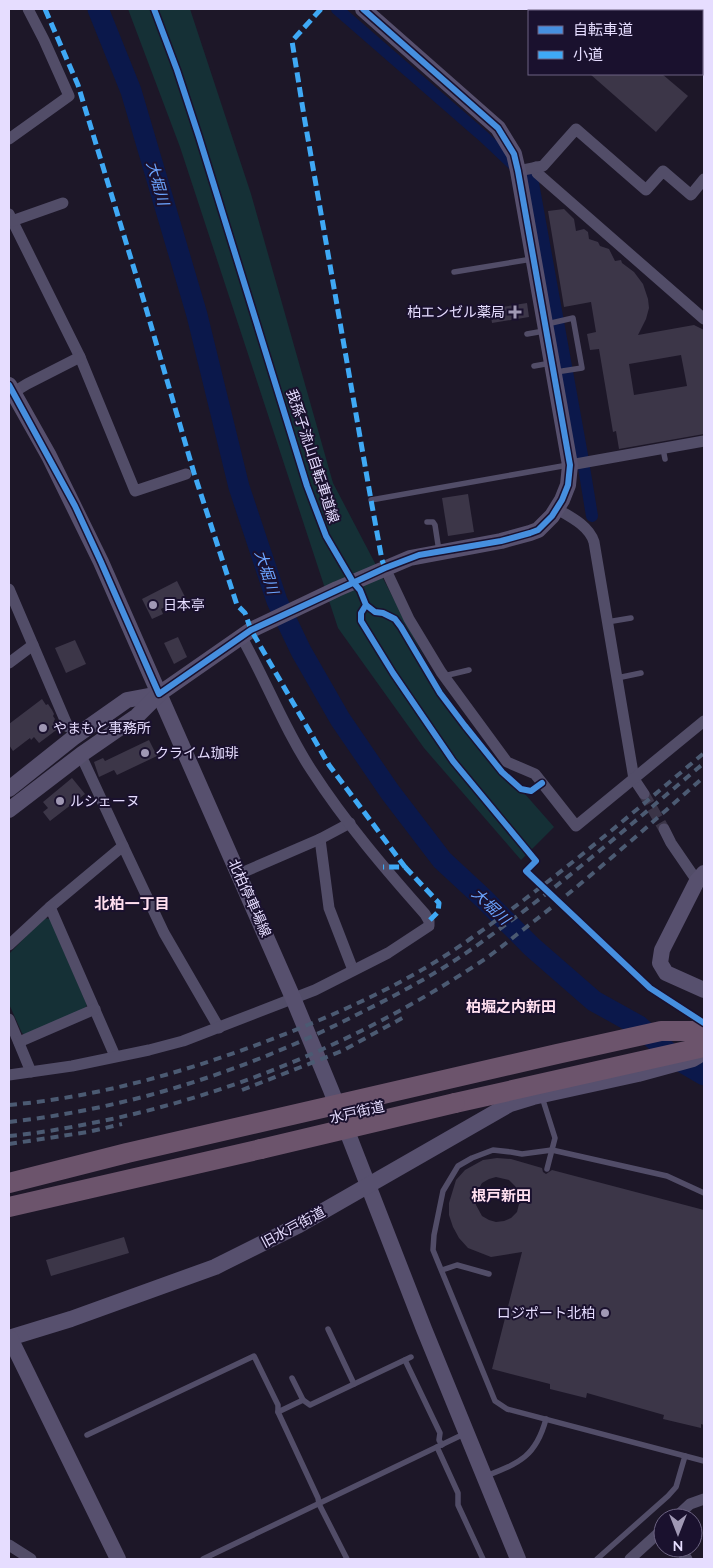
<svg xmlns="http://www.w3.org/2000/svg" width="713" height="1568" viewBox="0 0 713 1568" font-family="Mulish,'Noto Sans JP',sans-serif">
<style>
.green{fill:#153036}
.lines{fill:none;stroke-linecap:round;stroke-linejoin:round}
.canal{stroke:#0b184b;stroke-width:12}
.river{stroke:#0b184b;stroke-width:21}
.building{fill:#3c3648;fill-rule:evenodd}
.street-tunnel{stroke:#3b3548;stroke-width:11;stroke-dasharray:11 5.5;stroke-linecap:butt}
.lane{stroke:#524d68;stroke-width:5.5}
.street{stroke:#524d68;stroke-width:11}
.secondary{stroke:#57506e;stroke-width:16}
.highway{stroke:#6c546c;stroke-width:20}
.rail{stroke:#4b5a72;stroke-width:4;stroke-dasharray:8 6;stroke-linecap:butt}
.highway-bridge{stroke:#6c546c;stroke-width:20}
.quiet{stroke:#3fa9f5;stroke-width:5;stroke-dasharray:10 5;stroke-linecap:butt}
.cycleway-casing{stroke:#1a112e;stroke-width:9}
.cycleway{stroke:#468fdf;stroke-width:6}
.poi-dot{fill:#a098b4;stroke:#1a112e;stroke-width:2}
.labels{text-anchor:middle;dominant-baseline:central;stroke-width:4;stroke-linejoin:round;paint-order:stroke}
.poi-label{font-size:14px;fill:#e6ddff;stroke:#1a112e;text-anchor:start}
.street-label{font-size:14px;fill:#e6ddff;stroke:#1a112e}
.water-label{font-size:15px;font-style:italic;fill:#6ba4ff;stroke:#1a112e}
.neighbourhood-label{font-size:15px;font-weight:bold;fill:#ffdfef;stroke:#1a112e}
</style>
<rect width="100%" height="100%" fill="#1d1728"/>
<!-- green -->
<g class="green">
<path d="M128,9H190L251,194L333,483L431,670L473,735L554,827L521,860L424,748L338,628L180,147Z"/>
<path d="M44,918L50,919L87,1005L84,1010L26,1036L22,1033L9,1004V954Z"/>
</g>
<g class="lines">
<!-- canal -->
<path class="canal" d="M337,9L484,137L533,183L582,455L592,516"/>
<!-- river -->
<path class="river" d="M98,9L131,91L197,315L239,487L277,601L301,651L340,719L390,792L442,860L483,898L532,947L594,1001L639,1026L675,1058L704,1075"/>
</g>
<!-- building -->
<g class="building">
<path d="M590,74H662L688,96L656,132Z"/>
<path d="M564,209L574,219L576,231L584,229L588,232L589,239L598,242L600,246L609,249L615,261L621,260L622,263L634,272L643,284L648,299L649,308L646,319L638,335L694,325L704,330V434L619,449L616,431L613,432L599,349L590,350L587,334L596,332L591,302L564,307L548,211ZM681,355L687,386L634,395L629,364Z"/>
<path d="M527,303L529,317L492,323L490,309Z"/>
<path d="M468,494L474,532L448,536L442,498Z"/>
<path d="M177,581L185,597L161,609L163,614L152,619L142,599Z"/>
<path d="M178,637L187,657L174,664L164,643Z"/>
<path d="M75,640L86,664L66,673L55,648Z"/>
<path d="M42,699L46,705L48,704L52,710L54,714L53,716L55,719L54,721L59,728L39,743L34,737L31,740L30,738L13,751L9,745V724Z"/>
<path d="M149,740L157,756L117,775L114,770L99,777L94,762L103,758L105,761Z"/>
<path d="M72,778L85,794L50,821L43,812L48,808L43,802Z"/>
<path d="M497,1158L511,1159L542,1168L543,1172L546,1174L552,1170L704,1210V1425L701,1424V1428L663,1419L664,1415L587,1393L586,1398L550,1389V1384L492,1369L522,1252L491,1257L468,1248L459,1238L453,1227L449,1215V1203L456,1180L465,1170L483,1160ZM496,1177L509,1180L515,1186L519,1192L520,1200L517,1212L511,1218L504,1221L496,1222L489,1220L482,1216L476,1205L475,1197L478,1190L482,1183L489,1179Z"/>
<path d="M124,1237L129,1253L51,1276L46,1260Z"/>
</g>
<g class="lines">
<!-- street-tunnel -->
<path class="street-tunnel" d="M644,794L664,829"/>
<!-- lane -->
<g class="lane">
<path d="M454,272L532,259"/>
<path d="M547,324L573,318L582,368L556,372"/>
<path d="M527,334L544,331"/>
<path d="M534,366L551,363"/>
<path d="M663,449L665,459"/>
<path d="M371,500L568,465"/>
<path d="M427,522H433L435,525L439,551"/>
<path d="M607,622L631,618"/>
<path d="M444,676L469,670"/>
<path d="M617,678L641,673"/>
<path d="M542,1097L555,1138L547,1169"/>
<path d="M704,1193L667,1176L552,1150L522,1154L511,1152L493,1150L472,1158L458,1166L443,1191L434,1235L433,1250L495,1401L507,1409L704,1461"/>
<path d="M442,1270L457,1265L489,1274"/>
<path d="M328,1329L354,1384"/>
<path d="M405,1360L440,1433L439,1440L442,1445"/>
<path d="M303,1400L310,1405L411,1357"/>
<path d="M278,1412L303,1400L292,1378"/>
<path d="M87,1435L254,1356L278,1405V1412L318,1498L319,1504L347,1559"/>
<path d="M437,1447L458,1493V1505L483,1559"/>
<path d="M486,1476C520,1463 536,1456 546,1419"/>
<path d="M203,1559L464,1434"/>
<path d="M597,1559L668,1496L676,1487L685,1456"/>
</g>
<!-- street -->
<g class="street">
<path d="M9,139L69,96L44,40L28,9"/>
<path d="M536,167L537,173L704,319"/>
<path d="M518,171L543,166L576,129L646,190L663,171L691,195L704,179"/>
<path d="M9,214L80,357L135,491L186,474"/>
<path d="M12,221L63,203"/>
<path d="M9,395L27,384L80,357"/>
<path d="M570,465L704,441"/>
<path d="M557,509C571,517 589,526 594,542L634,779L644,794"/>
<path d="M385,568L409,619L441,672L507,762L535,774L576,826L704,721"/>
<path d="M9,589L68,727"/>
<path d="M9,663L33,645"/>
<path d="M84,762L123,846"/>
<path d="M664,829L671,843L697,881"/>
<path d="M320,839L329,908L353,970"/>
<path d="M239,874L320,839L350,823"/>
<path d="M50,907L115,1056"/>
<path d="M9,945L50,907L123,846L164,933L219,1028"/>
<path d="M9,1019L31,1072"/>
<path d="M19,1042L95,1009"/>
<path d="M9,1075L72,1066L149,1050L183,1041L315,990L388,953L429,926V921L425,914C385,869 345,822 312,771C284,729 266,680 241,636"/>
<path d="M675,1518L690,1504L704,1499"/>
<path d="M9,1545L31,1559"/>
<path d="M679,1548L687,1559"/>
<path d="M630,1559L663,1529"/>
</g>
<!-- secondary -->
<g class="secondary">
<path d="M9,385L49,456L101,562L293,998L331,1090L424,1329L518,1559"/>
<path d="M9,789L73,738L127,700L159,694"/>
<path d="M9,810L82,754L137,716L159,694L251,630L337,589L410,558L501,541L530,533L538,530L552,516L562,500L568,485L570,465L518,171L514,154L498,128L363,9"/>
<path d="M704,873L697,881L662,950L660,963L666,973L704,990"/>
<path d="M9,1338L71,1319L215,1267L299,1225L510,1104L533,1097L638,1074L693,1059L698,1056"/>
<path d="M10,1338L118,1559"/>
</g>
<!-- highway -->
<g class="highway">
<path d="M455,1103L704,1047"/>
<path d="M9,1183L127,1153L557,1054L661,1031H700"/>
<path d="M9,1207L261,1149"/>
</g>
<!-- rail -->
<g class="rail">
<path d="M242,1090L342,1051L406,1016"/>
<path d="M9,1105C98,1097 185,1072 267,1041C338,1014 408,983 470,939C552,882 628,817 704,753"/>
<path d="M9,1122C134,1108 254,1068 366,1010C404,991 441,971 476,946C556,890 629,826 704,763"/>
<path d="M9,1136C43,1133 78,1126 112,1119C245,1090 371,1035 485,959C502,947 517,934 533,922C592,876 648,826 704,777"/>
<path d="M9,1144L88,1132L122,1124"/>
</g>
<!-- highway-bridge -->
<path class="highway-bridge" d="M261,1149L455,1103"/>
<!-- quiet -->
<g class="quiet">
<path d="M45,9L78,85L143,298L194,473L237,605L245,613L251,630L329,765L405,867H383"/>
<path d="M321,9L292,41L304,116L371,500L382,560L385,568"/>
<path d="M405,867L439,903L438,912L429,921"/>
</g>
<defs>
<g id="cycleway">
<path d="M154,9L177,70L199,137L307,486L326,536L353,582L360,590L366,605L361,613V621L393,673L453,761L536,861L526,871L650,988L704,1023"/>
<path d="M9,385L75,506L101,562L159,694L251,630L385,568L419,555L501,541L530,533L538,530L552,516L562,500L568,485L570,465L518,171L514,154L498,128L363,9"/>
<path d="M366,605L375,612L383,613L395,619L401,627L440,693L465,726L502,772L521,789L531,791L542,783"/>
</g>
</defs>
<!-- cycleway casing -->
<use href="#cycleway" class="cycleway-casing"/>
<!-- cycleway -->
<use href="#cycleway" class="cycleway"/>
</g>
<!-- markers -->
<g class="poi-dot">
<path d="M512.5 304.5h5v5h5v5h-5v5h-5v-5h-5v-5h5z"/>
<circle cx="153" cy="605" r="5"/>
<circle cx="43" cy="728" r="5"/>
<circle cx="145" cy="753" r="5"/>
<circle cx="60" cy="801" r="5"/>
<circle cx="605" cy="1313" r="5"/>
</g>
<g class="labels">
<!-- poi labels -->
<g class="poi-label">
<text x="505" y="312" text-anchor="end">柏エンゼル薬局</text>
<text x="163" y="605">日本亭</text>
<text x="53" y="728">やまもと事務所</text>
<text x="155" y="753">クライム珈琲</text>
<text x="70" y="801">ルシェーヌ</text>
<text x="595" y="1313" text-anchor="end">ロジポート北柏</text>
</g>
<!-- street labels -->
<g class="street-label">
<text transform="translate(313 456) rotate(72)">我孫子流山自転車道線</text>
<text transform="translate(250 898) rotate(66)">北柏停車場線</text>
<text transform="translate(357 1112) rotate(-13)">水戸街道</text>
<text transform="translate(293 1227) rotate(-28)">旧水戸街道</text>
</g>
<!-- water labels -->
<g class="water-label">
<text transform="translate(158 183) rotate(74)">大堀川</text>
<text transform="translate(267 572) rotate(72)">大堀川</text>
<text transform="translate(491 906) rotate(43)">大堀川</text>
</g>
<!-- neighbourhood labels -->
<g class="neighbourhood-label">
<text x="132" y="903">北柏一丁目</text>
<text x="511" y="1006">柏堀之内新田</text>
<text x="501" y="1195">根戸新田</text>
</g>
</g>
<!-- border -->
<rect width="713" height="1568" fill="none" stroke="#e6ddff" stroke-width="20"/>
<!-- legend -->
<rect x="528" y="10" width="175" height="65" fill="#1a112e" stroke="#6c6382"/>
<rect x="538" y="26" width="25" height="8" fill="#468fdf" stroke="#6c6382"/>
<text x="573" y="35" font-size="15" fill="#e6ddff">自転車道</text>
<rect x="538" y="51" width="25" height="8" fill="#3fa9f5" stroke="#6c6382"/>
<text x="573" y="60" font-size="15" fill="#e6ddff">小道</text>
<!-- north arrow -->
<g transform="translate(678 1533) rotate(180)"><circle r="24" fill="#1a112e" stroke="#6c6382"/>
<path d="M0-4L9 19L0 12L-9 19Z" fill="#a098b4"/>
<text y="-8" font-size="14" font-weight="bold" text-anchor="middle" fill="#e6ddff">N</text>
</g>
</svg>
